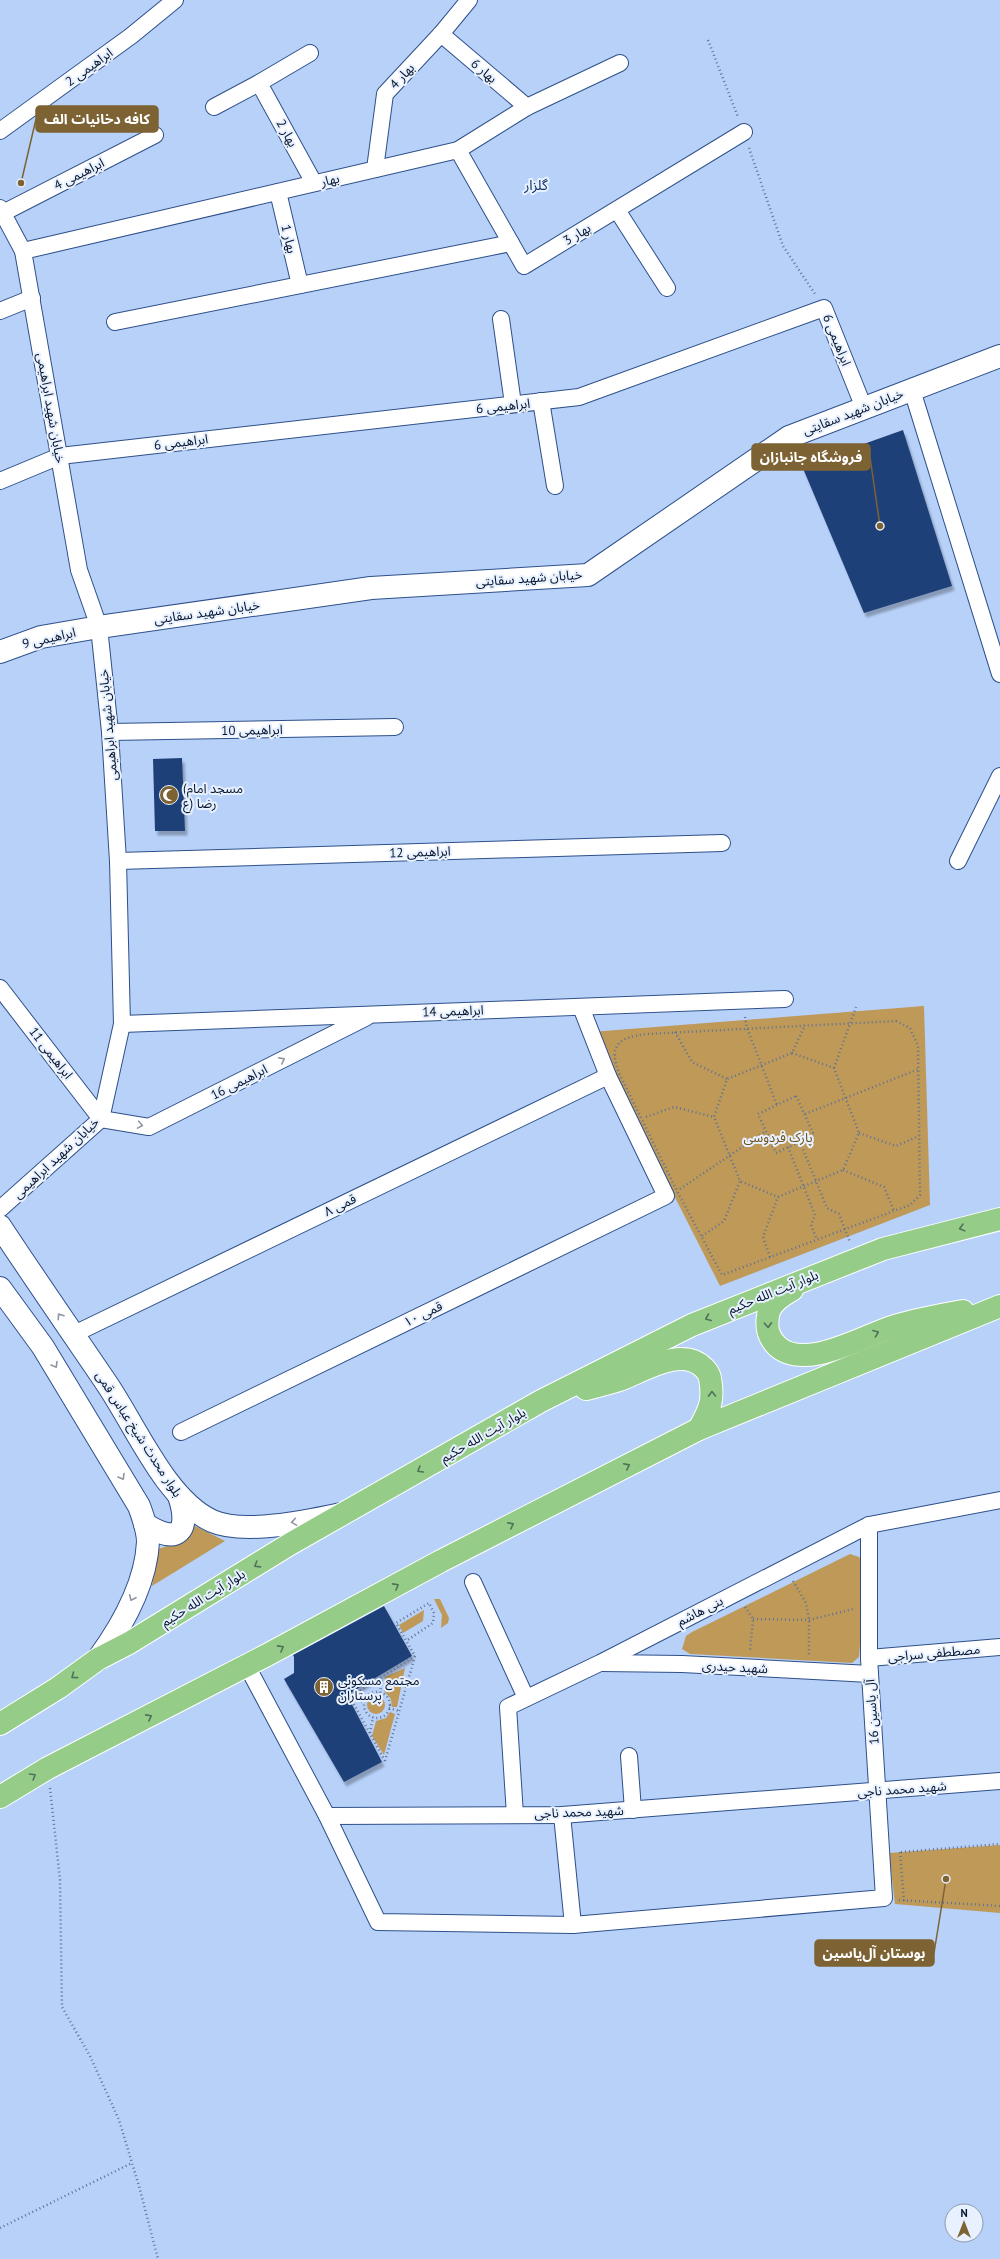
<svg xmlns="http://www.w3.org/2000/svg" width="1000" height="2259" viewBox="0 0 1000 2259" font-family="'PT Sans','Noto Sans Arabic',sans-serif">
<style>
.green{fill:#bf9958}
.building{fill:#1f4077;filter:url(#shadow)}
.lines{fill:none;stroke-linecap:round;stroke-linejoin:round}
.minor-casing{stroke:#2e508a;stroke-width:18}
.secondary-casing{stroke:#2e508a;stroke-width:24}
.primary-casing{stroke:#fff;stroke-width:24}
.path{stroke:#5f7392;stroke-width:2.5;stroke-dasharray:1 3;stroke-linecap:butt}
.minor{stroke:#fff;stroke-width:16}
.secondary{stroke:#fff;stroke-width:22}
.primary{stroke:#95cd88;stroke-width:22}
.oneway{stroke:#9096a1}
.oneway2{stroke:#4e725b}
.labels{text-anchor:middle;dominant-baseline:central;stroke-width:4;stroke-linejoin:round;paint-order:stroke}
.street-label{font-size:13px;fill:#08162e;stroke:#e8f1ff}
.poi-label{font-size:13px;fill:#08162e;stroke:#e8f1ff;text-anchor:start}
.park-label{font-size:13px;fill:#6d5019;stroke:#e8f1ff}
.neighbourhood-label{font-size:14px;fill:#0d2f65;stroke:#e8f1ff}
.leader{fill:none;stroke:#7d6334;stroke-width:1.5}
.callout-dot{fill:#7d6334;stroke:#e8f1ff;stroke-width:1.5}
.callout{fill:#7d6334;stroke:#7d6334;stroke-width:1.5}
.callout-label{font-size:14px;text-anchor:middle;font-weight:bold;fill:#fff}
</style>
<defs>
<filter id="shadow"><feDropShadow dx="2.5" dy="4.5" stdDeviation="1" flood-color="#0004"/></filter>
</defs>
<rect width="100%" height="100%" fill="#b8d1f9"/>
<!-- green -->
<g class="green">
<path d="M924,1006L930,1205L720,1286L591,1032Z"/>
<path d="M193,1525L225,1541L152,1586L158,1549C174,1545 182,1537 193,1525Z"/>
<path d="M850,1554L859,1557L866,1565L859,1657L852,1663L690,1654L682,1649L686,1636L692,1632Z"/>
<path d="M434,1599H440L449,1618L448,1623L441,1628L442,1615Z"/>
<path d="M424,1610L423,1621L403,1633L399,1625Z"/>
<path d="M405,1668L397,1707H392L391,1699L384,1691L385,1677Z"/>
<circle cx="376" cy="1705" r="9"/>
<path d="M390,1712L395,1714L384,1755L372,1736L376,1721L386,1718Z"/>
<path d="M1000,1845V1913L895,1904L889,1853Z"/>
</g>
<!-- building -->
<g class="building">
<path d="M903,430L952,586L864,613L802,466Z"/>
<path d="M182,758L185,831H155L153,759Z"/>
<path d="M384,1606L412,1656L347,1695L382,1762L344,1782L284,1679L294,1673V1657L293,1655Z"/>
</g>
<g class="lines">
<defs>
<g id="minor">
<path d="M441,34L527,107"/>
<path d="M259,83L314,183"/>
<path d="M214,107L259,83L310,53"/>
<path d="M0,131L131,36L175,0"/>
<path d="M458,150L524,266L744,132"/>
<path d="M375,169L385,94L441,34L469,0"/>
<path d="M278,192L300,285"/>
<path d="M0,208L23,251L79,570L99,627L110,732L118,861L122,1024L101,1119L0,1209"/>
<path d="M617,210L667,288"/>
<path d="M3,213L155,135"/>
<path d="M23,251L458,150L527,107L620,63"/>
<path d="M0,311L32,298"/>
<path d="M501,319L513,404"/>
<path d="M115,322L511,243"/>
<path d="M912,390L1000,674"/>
<path d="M541,401L555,486"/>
<path d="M0,481L60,456L579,397L824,308L864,408"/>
<path d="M110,732L395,727"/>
<path d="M118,861L722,843"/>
<path d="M958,861L1000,776"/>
<path d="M0,988L101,1119L149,1127L367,1017"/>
<path d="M122,1024L785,999"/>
<path d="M72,1335L608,1076"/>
<path d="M181,1432L666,1196L608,1076L581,1007"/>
<path d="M473,1582L526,1698"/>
<path d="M869,1658L1000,1647"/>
<path d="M602,1663L682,1664L870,1674"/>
<path d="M247,1666L327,1816L562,1815L1000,1781"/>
<path d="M629,1756L633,1810"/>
<path d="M515,1815L508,1707L600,1663L869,1525L1000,1500"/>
<path d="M327,1816L378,1922L573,1925L562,1815"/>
<path d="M573,1925L884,1898L869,1658V1525"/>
</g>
<g id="secondary">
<path d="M0,652L41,637L99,627L371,588L588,575L789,437L1000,356"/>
<path d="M0,1226C35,1279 71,1331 107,1384C135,1425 166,1500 212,1521C244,1535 308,1521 341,1514"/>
<path d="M0,1288L43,1347L139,1506C143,1517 148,1530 148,1542C146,1584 122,1626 98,1659"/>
<path d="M145,1524C178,1546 191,1531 179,1496"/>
</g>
<g id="primary">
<path d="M792,1290C783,1295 769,1304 768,1316C766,1328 768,1337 777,1346C805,1372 864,1335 895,1326C917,1319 940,1315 963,1311"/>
<path d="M586,1389C598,1386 610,1383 622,1379C645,1370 683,1346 704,1368C707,1371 709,1373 710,1378C714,1401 710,1409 699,1429"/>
<path d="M0,1724L58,1688L98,1659L129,1643L290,1544L541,1401L692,1325L883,1249L1000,1219"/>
<path d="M0,1797L48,1768L267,1655L441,1561L699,1429L1000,1306"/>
</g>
</defs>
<!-- minor casing -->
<use href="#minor" class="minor-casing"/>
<!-- secondary casing -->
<use href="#secondary" class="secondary-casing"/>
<!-- primary casing -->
<use href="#primary" class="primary-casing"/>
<!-- path -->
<g class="path">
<path d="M708,40L738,117"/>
<path d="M749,148L783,246L815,294"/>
<path d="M745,1017L747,1028L777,1105"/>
<path d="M896,1021L910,1028L918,1046L920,1195L910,1205L722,1275L677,1191L619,1073C608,1045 619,1037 647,1034Z"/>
<path d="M675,1032L692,1062L727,1079"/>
<path d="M792,1053L834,1068L859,1133L843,1170L778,1197L740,1181L714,1117L727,1079L792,1053L805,1025"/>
<path d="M834,1068L856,1007"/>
<path d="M796,1096L814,1135L776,1153L758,1114Z"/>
<path d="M805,1114L919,1069"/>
<path d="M646,1117L674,1107L714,1117"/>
<path d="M859,1133L896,1146L919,1136"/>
<path d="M800,1142L827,1208L839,1214L850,1242"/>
<path d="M788,1147L815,1215L811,1225L817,1240"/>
<path d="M843,1170L884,1187L894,1211"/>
<path d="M680,1189L766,1131"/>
<path d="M702,1236L724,1221L740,1181"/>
<path d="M770,1257L763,1237L778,1197"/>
<path d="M793,1581L806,1603L809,1620V1656"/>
<path d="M745,1607L753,1619L750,1651"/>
<path d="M753,1619L809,1620L853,1609"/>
<circle cx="377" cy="1705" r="13"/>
<path d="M380,1693L382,1678"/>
<path d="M350,1697L415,1656"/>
<path d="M350,1697L385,1761"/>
<path d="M350,1697L364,1702"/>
<path d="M389,1708L399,1711"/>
<path d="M370,1733L373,1717"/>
<path d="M385,1761L415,1656L396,1623L429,1603L434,1613L433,1623L406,1641"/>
<path d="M50,1788L60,1880L62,2007L90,2056L119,2120L139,2186L158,2259"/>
<path d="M900,1852L904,1901"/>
<path d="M901,1852L1000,1844"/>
<path d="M899,1900L1000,1906"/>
<path d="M0,2228L132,2163"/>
</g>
<!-- minor -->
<use href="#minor" class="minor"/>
<!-- secondary -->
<use href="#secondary" class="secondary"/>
<!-- primary -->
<use href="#primary" class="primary"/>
</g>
<!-- one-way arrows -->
<defs><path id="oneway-chevron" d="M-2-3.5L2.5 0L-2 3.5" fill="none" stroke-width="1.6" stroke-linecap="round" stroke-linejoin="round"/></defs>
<g class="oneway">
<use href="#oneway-chevron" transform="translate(282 1060) rotate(-27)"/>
<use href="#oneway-chevron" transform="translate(140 1125) rotate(10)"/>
<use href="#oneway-chevron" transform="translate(60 1316) rotate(-124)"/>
<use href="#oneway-chevron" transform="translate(55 1365) rotate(59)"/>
<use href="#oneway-chevron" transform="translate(122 1477) rotate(59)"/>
<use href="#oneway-chevron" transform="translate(294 1522) rotate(171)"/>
<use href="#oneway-chevron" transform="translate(132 1598) rotate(115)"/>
</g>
<g class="oneway2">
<use href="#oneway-chevron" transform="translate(962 1228) rotate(165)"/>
<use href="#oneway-chevron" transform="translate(708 1318) rotate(158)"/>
<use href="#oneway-chevron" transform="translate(768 1325) rotate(87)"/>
<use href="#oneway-chevron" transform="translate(876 1333) rotate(-21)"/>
<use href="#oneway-chevron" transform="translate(712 1394) rotate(-91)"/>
<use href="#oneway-chevron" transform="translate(627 1466) rotate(-27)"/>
<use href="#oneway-chevron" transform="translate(420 1470) rotate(150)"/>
<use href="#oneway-chevron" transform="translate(511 1525) rotate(-27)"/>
<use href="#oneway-chevron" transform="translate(257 1565) rotate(148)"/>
<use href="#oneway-chevron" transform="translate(396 1586) rotate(-29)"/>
<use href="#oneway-chevron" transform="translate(281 1648) rotate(-29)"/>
<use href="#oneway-chevron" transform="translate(74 1676) rotate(144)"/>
<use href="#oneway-chevron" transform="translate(149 1717) rotate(-28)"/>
<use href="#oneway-chevron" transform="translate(33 1776) rotate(-31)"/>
</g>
<!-- icons -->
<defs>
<symbol id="mosque-disc" viewBox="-11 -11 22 22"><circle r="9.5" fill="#7d6334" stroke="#e8f1ff"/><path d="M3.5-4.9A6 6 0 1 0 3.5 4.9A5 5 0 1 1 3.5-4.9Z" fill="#fff"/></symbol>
<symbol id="building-disc" viewBox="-11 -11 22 22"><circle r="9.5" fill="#7d6334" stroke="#e8f1ff"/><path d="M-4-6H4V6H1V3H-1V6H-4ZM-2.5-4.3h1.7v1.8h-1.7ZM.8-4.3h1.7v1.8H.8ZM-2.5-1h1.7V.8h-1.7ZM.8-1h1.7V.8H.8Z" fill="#fff"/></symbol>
</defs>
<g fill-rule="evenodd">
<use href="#mosque-disc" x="158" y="784" width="22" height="22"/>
<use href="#building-disc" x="313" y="1676" width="22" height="22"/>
</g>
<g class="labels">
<!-- street labels -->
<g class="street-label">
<text transform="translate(89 67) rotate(-36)">ابراهیمی 2</text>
<text transform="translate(484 71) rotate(40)">بهار 6</text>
<text transform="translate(402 76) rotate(-47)">بهار 4</text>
<text transform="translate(287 133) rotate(61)">بهار 2</text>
<text transform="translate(79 174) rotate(-27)">ابراهیمی 4</text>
<text transform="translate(330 180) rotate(-13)">بهار</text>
<text transform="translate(577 234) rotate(-31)">بهار 3</text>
<text transform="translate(289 239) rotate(77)">بهار 1</text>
<text transform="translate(837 340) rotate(68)">ابراهیمی 6</text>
<text transform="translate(503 406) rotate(-6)">ابراهیمی 6</text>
<text transform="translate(51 408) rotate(80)">خیابان شهید ابراهیمی</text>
<text transform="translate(853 412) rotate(-21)">خیابان شهید سقایتی</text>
<text transform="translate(181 442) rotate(-7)">ابراهیمی 6</text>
<text transform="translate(529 578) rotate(-4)">خیابان شهید سقایتی</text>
<text transform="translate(207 612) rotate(-8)">خیابان شهید سقایتی</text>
<text transform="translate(49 638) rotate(-13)">ابراهیمی 9</text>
<text transform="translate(108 725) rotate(-95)">خیابان شهید ابراهیمی</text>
<text transform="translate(252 730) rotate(-1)">ابراهیمی 10</text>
<text transform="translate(420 852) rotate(-2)">ابراهیمی 12</text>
<text transform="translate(453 1011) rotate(-2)">ابراهیمی 14</text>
<text transform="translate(51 1053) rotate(52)">ابراهیمی 11</text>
<text transform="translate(239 1082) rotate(-27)">ابراهیمی 16</text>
<text transform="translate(56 1158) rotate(-43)">خیابان شهید ابراهیمی</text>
<text transform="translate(340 1205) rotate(-26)">قمی ۸</text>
<text transform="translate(773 1292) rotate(-22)">بلوار آیت الله حکیم</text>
<text transform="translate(423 1314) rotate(-26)">قمی ۱۰</text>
<text transform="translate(139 1434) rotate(57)">بلوار محدث شیخ عباس قمی</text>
<text transform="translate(483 1435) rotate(-30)">بلوار آیت الله حکیم</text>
<text transform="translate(203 1598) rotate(-32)">بلوار آیت الله حکیم</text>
<text transform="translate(700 1611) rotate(-27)">بنی هاشم</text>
<text transform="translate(934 1653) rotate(-5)">مصططفی سراجی</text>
<text transform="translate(735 1667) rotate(3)">شهید حیدری</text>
<text transform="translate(872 1712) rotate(-94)">آل یاسین 16</text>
<text transform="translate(902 1789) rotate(-4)">شهید محمد ناجی</text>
<text transform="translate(579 1812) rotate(-2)">شهید محمد ناجی</text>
</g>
<!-- poi labels -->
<g class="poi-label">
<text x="183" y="788">(مسجد امام<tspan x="183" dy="15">رضا (ع</tspan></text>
<text x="338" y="1680">مجتمع مسکونی<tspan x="338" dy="15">پرستاران</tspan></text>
</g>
<!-- park labels -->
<g class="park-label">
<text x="778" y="1137">پارک فردوسی</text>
</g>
<!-- neighbourhood labels -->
<g class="neighbourhood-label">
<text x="536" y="185">گلزار</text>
</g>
</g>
<!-- callouts -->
<path class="leader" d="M21 183L36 119M880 526L870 457M946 1879L934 1953"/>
<g class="callout-dot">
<circle cx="21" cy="183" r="4"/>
<circle cx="880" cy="526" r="4"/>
<circle cx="946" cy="1879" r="4"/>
</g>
<g class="callout">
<rect x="36" y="106" width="122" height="26" rx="4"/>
<rect x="752" y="444" width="118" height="26" rx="4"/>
<rect x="815" y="1940" width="119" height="26" rx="4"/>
</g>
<g class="callout-label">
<text x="97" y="124">کافه دخانیات الف</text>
<text x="811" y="462">فروشگاه جانبازان</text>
<text x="874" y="1958">بوستان آل‌یاسین</text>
</g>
<!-- north arrow -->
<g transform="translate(964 2223)"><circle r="19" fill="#e8f1ff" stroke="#8e99ab"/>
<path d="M0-3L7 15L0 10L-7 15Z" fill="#7d6334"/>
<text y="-6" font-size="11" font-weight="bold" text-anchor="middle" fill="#08162e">N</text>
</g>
</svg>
